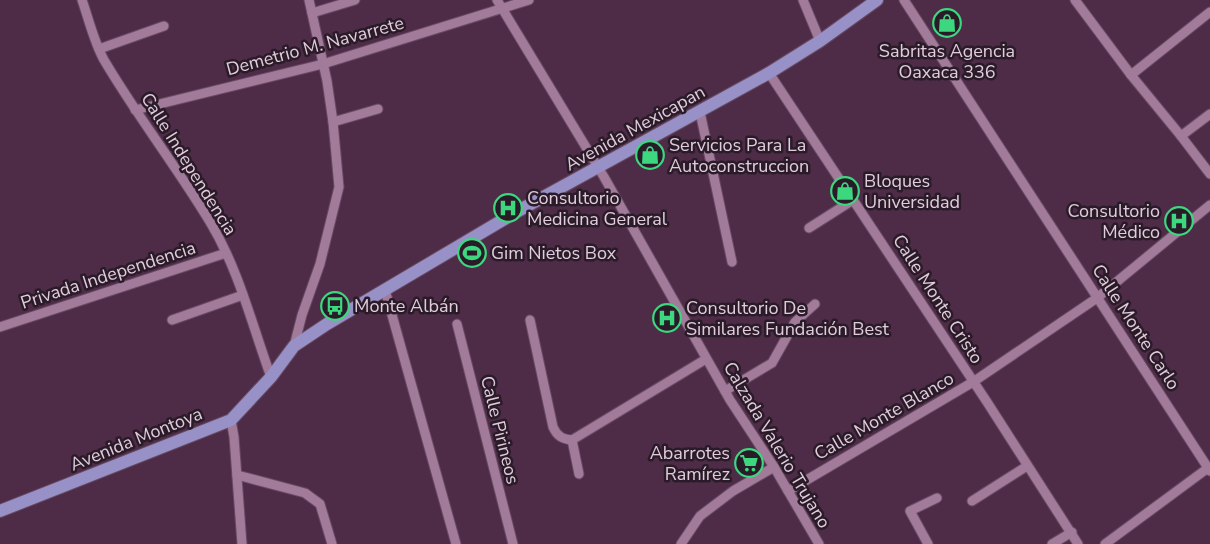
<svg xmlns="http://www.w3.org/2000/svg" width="1210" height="544" viewBox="0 0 1210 544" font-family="'Nunito Sans',sans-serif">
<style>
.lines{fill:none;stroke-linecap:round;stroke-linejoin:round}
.minor-casing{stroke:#674a62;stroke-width:11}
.major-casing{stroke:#674a62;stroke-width:14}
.minor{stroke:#a27a9a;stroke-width:9}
.major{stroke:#9791c7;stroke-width:12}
.labels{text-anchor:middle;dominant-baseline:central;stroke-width:5;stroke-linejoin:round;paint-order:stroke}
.street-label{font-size:18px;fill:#e1cbdc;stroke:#2a1b28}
.poi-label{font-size:18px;fill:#e1cbdc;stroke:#2a1b28;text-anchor:start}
</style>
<rect width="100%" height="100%" fill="#4e2c48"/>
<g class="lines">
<defs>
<g id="minor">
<path d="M82,0C89,20 94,42 104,60C137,116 177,167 210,222C239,270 252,325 271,377"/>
<path d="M497,0L604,177L730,400L774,467L819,544"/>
<path d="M803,0L820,41"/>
<path d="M904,0L1210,471"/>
<path d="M1075,0L1131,75L1181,136L1210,174"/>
<path d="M312,13L355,0"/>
<path d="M99,49L164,26"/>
<path d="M769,73L987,402L1078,544"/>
<path d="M1131,75L1210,12"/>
<path d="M135,110L323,64L529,0"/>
<path d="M700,112L732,262"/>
<path d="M333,122L378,109"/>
<path d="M1181,136L1210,114"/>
<path d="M809,228L853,200"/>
<path d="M385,290L456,544"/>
<path d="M172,320L243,295"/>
<path d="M530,320L553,427C557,436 562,439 572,440"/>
<path d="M457,324L513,544"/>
<path d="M0,327L226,253"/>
<path d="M294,346L302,315L320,264L339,187L333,122L327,81L309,0"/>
<path d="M725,391L772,363L795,322L815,304"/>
<path d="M231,420L234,437L242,544"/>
<path d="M572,440L706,359"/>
<path d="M572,440L579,474"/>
<path d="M237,475L305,493L320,504L332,544"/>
<path d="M788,491L973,382L1097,298L1210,205"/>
<path d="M972,501L1027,466"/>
<path d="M681,544L700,516L733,491L774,467"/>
<path d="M928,544L910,511L937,498"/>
<path d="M1052,544L1072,532"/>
<path d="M1105,544L1208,468"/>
</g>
<path id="major" d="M0,511L231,420L271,377L294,346L327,324L518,211L769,73L820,41L877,0"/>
</defs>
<!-- minor casing -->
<use href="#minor" class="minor-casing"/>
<!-- major casing -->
<use href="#major" class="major-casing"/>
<!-- minor -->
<use href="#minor" class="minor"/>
<!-- major -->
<use href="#major" class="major"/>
</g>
<!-- icons -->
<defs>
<symbol id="shop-ring" viewBox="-11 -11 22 22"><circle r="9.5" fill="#2a1b28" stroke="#3cd77e" stroke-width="1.5"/><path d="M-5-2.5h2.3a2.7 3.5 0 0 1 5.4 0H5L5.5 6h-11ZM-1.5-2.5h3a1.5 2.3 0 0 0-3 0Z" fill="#3cd77e"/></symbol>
<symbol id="hospital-ring" viewBox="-11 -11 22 22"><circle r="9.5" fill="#2a1b28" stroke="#3cd77e" stroke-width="1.5"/><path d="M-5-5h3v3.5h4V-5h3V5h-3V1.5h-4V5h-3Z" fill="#3cd77e"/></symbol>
<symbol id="stadium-ring" viewBox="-11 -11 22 22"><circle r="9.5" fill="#2a1b28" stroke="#3cd77e" stroke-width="1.5"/><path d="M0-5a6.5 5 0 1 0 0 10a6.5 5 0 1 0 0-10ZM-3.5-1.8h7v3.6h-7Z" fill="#3cd77e"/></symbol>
<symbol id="bus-ring" viewBox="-11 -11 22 22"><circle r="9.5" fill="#2a1b28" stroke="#3cd77e" stroke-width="1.5"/><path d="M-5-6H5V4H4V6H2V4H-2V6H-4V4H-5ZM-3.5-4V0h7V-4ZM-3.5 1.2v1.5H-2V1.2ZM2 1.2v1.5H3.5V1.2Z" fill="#3cd77e"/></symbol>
<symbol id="supermarket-ring" viewBox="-11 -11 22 22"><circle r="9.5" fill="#2a1b28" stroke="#3cd77e" stroke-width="1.5"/><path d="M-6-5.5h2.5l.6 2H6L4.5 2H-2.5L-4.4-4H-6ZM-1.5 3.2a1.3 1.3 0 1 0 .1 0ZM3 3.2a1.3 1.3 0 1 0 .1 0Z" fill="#3cd77e"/></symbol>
</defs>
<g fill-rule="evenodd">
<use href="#shop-ring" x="931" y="7" width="32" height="32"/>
<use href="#shop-ring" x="634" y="139" width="32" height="32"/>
<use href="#shop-ring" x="829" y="175" width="32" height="32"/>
<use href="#hospital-ring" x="492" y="192" width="32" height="32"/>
<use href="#hospital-ring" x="1163" y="205" width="32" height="32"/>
<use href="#stadium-ring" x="456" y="237" width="32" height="32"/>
<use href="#bus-ring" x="319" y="290" width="32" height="32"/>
<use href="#hospital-ring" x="651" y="302" width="32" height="32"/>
<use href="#supermarket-ring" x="733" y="447" width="32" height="32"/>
</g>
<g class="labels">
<!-- street labels -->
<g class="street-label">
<text transform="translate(315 46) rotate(-15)">Demetrio M. Navarrete</text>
<text transform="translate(635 128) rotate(-29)">Avenida Mexicapan</text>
<text transform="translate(189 164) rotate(58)">Calle Independencia</text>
<text transform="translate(108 275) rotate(-18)">Privada Independencia</text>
<text transform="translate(938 299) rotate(57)">Calle Monte Cristo</text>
<text transform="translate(1136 327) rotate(57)">Calle Monte Carlo</text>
<text transform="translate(884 416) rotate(-30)">Calle Monte Blanco</text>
<text transform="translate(500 430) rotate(76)">Calle Pirineos</text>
<text transform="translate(136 439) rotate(-22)">Avenida Montoya</text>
<text transform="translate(777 445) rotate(59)">Calzada Valerio Trujano</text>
</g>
<!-- poi labels -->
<g class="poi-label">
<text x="947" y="51" text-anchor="middle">Sabritas Agencia<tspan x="947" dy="21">Oaxaca 336</tspan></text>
<text x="669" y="145">Servicios Para La<tspan x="669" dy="21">Autoconstruccion</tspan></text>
<text x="864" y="181">Bloques<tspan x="864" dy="21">Universidad</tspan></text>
<text x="527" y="198">Consultorio<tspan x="527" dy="21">Medicina General</tspan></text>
<text x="1160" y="211" text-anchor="end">Consultorio<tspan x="1160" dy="21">Médico</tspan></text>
<text x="491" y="253">Gim Nietos Box</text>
<text x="354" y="306">Monte Albán</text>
<text x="686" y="308">Consultorio De<tspan x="686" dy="21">Similares Fundación Best</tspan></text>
<text x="730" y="453" text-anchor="end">Abarrotes<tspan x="730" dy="21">Ramírez</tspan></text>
</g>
</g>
</svg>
